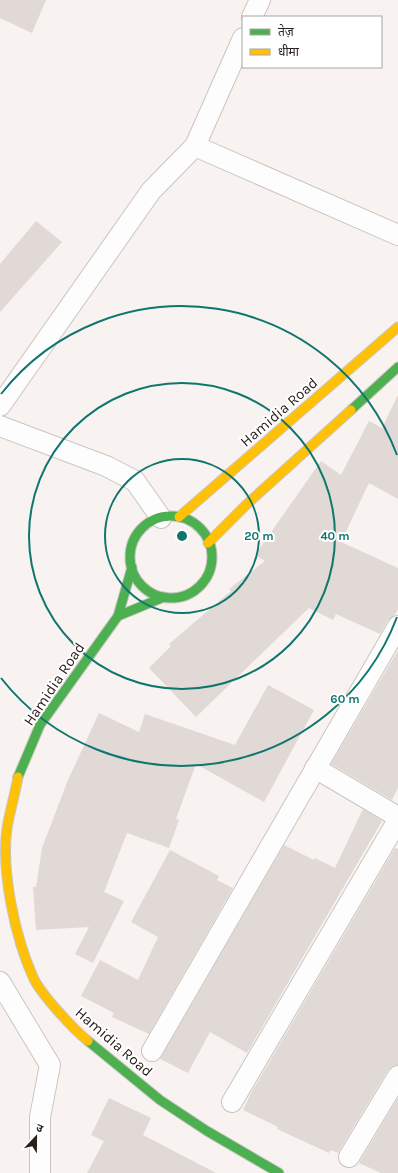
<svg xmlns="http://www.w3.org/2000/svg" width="398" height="1173" viewBox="0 0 398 1173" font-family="Karla,'Noto Sans Devanagari',sans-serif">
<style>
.building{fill:#e0d9d6}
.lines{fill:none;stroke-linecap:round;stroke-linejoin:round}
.street-casing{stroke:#cbc5c1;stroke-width:22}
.fast-casing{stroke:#cbc5c1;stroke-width:11}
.slow-casing{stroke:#cbc5c1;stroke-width:11}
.street{stroke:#fefdfd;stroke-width:20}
.fast{stroke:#4caf50;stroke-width:9}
.slow{stroke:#ffc107;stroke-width:9}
.ring{fill:none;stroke:#0f766e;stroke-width:2}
.labels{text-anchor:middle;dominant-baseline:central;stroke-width:4;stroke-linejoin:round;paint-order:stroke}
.street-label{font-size:15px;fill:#2a211c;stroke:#fff}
.centre{fill:#0f766e;stroke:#fff;stroke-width:2}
.ring-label{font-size:12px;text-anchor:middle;font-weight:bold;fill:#0f766e;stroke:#fff;stroke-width:4;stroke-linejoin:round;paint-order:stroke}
</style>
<rect width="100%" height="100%" fill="#f8f3f0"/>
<!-- building -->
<g class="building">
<path d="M0,0H46L32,33L0,18Z"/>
<path d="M36,221L62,242L0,312V264Z"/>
<path d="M398,395V499L369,483L341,542L398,568V609L395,615L388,620L380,634L336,614L333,620L309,608L311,606L196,717L149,668L171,646L169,644L231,591L229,589L265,561L255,555L321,461L341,475L369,421L382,428Z"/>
<path d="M398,650V788L392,800L331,764Z"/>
<path d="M268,685L314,710L264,802L196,764L176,819L179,820L169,848L127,833L104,892L124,901L93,963L75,954L89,927L36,930L33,887H36L42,848L68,780L99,713L139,732L145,714L235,745Z"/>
<path d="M363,809L382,821L247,1053L210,1032L188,1073L160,1059L284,845L314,860L315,858L335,868Z"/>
<path d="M395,848L398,849V1065L392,1066L388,1070L338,1153L331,1150L329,1153L277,1129L278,1127L243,1110L251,1093Z"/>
<path d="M170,850L219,876L217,880L233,888L149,1034L112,1017L114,1013L81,996L100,960L138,980L158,937L131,922Z"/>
<path d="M109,1098L151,1118L143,1135L216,1173H87L104,1141L91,1135Z"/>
<path d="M398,1098V1173H381L359,1163Z"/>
</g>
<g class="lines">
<defs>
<g id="street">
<path d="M252,17L260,0"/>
<path d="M195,146L398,235"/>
<path d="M0,406L151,191L195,146L243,38"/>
<path d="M0,426L106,466L135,481L161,518"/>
<path d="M315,768L398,817"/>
<path d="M0,982L50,1065L40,1117V1173"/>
<path d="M152,1051L398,626"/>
<path d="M232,1102L398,820"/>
<path d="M349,1157L398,1076"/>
</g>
<g id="fast">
<path d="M351,410L398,367"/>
<circle cx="171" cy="557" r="41"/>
<path d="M132,567L118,616L164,597"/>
<path d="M18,777L40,725L118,616"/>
<path d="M88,1041L160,1100L207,1131L279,1173"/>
</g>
<g id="slow">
<path d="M179,517L398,327"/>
<path d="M208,543L247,504L351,410"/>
<path d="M18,777C15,794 10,811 7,828C1,871 15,937 33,977C40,993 73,1029 88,1041"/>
</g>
</defs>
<!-- street casing -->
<use href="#street" class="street-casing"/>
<!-- fast casing -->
<use href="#fast" class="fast-casing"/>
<!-- slow casing -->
<use href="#slow" class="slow-casing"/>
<!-- street -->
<use href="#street" class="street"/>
<!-- fast -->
<use href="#fast" class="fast"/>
<!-- slow -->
<use href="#slow" class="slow"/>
</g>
<!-- distance rings -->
<g class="ring">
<circle cx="182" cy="536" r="77"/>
<circle cx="182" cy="536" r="153"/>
<path d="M397 617A230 230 0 0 1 1 678M1 394A230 230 0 0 1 397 455"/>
</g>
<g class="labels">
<!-- street labels -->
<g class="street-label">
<text transform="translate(279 412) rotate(-41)">Hamidia Road</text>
<text transform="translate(54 684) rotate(-56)">Hamidia Road</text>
<text transform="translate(114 1042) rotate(41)">Hamidia Road</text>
</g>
</g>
<circle cx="182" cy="536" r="6" class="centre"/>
<g class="ring-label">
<text x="259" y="540">20 m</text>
<text x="335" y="540">40 m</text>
<text x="345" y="703">60 m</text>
</g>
<!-- legend -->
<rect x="242" y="16" width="140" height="52" fill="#ffffff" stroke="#aaa6a4"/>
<rect x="250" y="29" width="20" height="6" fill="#4caf50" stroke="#aaa6a4"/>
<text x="278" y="36" font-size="12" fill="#2a211c">तेज़</text>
<rect x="250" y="49" width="20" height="6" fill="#ffc107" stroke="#aaa6a4"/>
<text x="278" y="56" font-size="12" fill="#2a211c">धीमा</text>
<!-- north arrow -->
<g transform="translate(36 1137) rotate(22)" stroke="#ffffff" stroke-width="3" paint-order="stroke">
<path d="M0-3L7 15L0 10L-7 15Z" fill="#2a211c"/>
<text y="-6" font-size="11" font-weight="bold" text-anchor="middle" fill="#2a211c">उ</text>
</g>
</svg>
